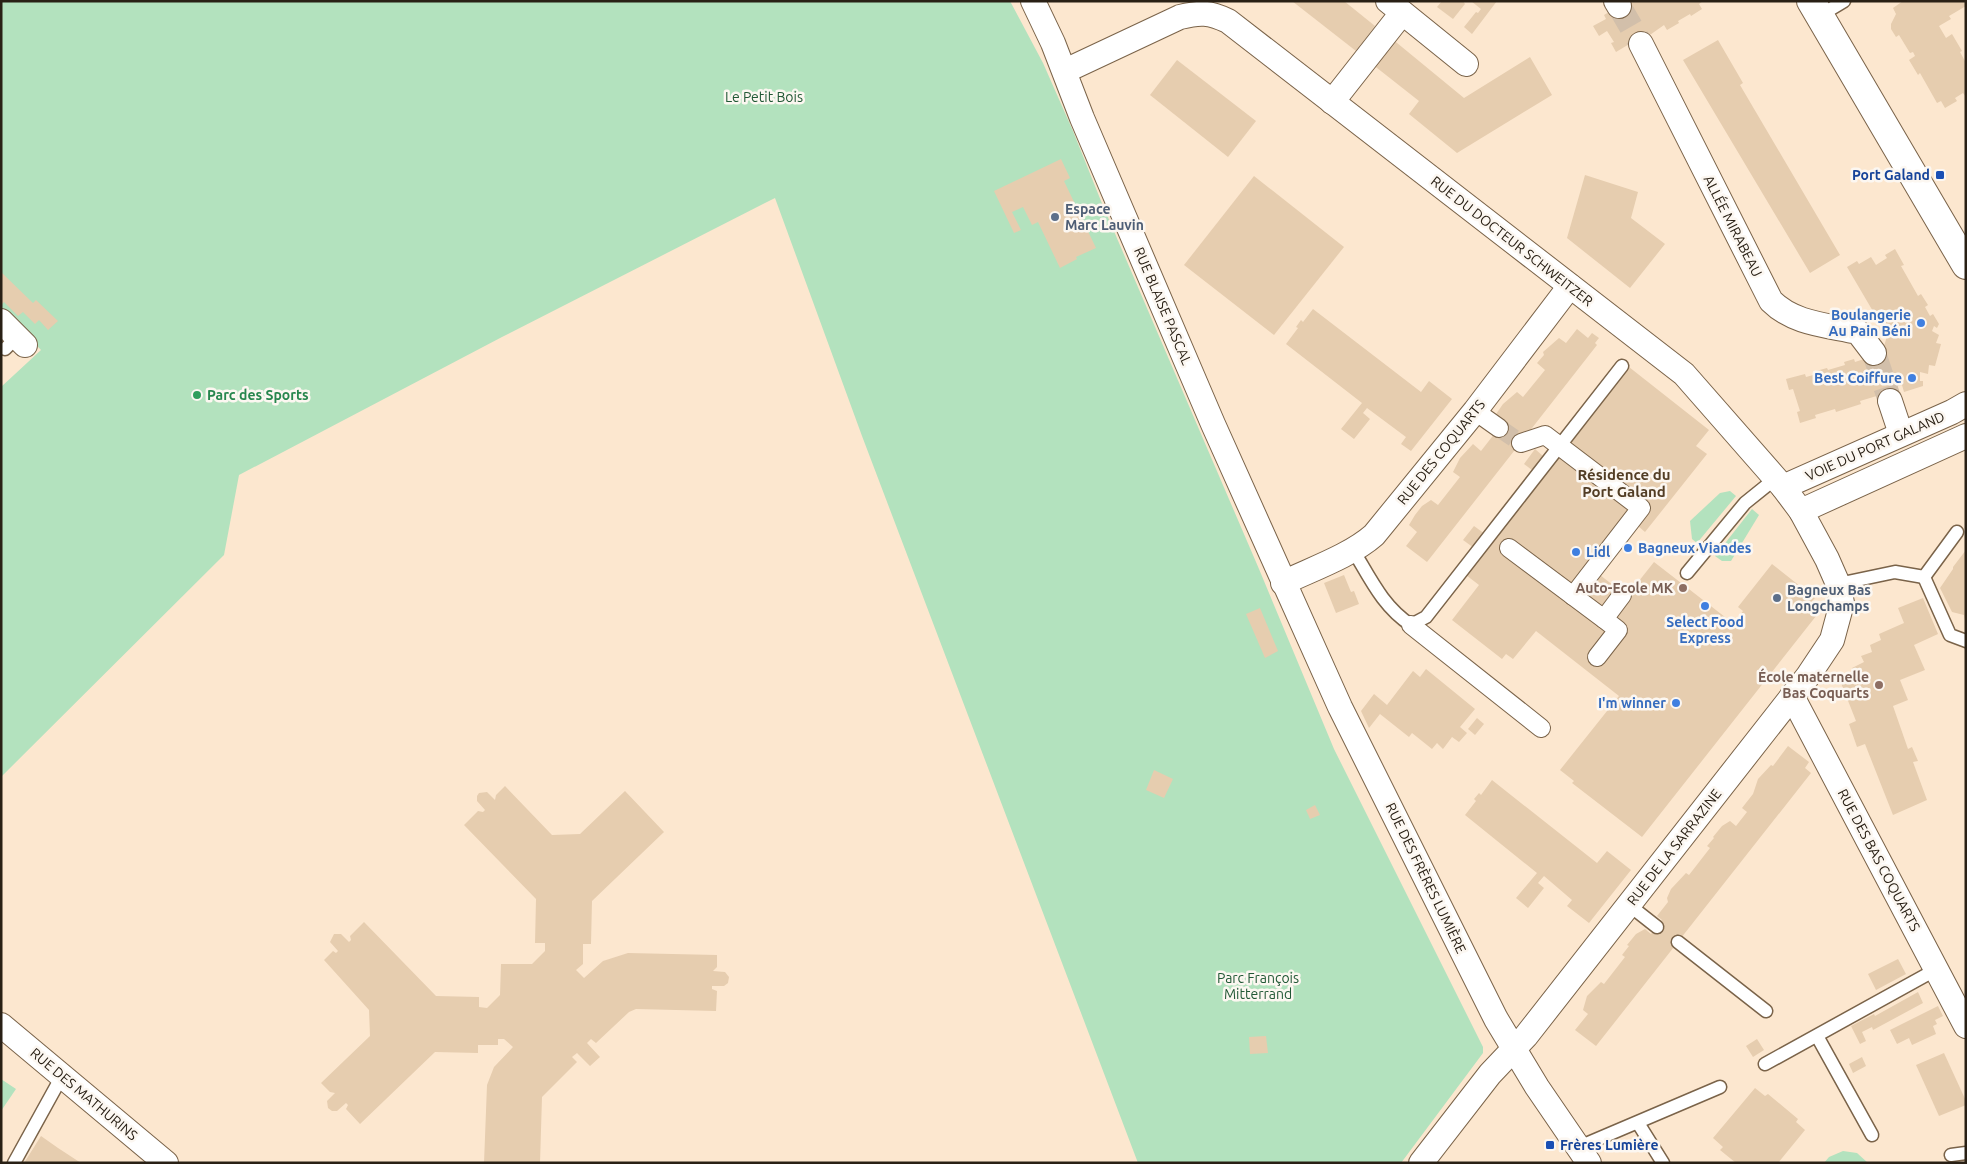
<svg xmlns="http://www.w3.org/2000/svg" width="1967" height="1164" viewBox="0 0 1967 1164" font-family="Ubuntu,sans-serif">
<style>
.green{fill:#b3e2be}
.building{fill:#e6cdaf}
.lines{fill:none;stroke-linecap:round;stroke-linejoin:round}
.pedestrian-tunnel{stroke:#d2bfaa;stroke-width:18;stroke-dasharray:18 9;stroke-linecap:butt}
.minor-tunnel{stroke:#d2bfaa;stroke-width:24;stroke-dasharray:24 12;stroke-linecap:butt}
.service-casing{stroke:#7a6349;stroke-width:15}
.pedestrian-casing{stroke:#7a6349;stroke-width:20}
.minor-casing{stroke:#7a6349;stroke-width:26}
.tertiary-casing{stroke:#7a6349;stroke-width:30}
.service{stroke:#fff;stroke-width:12}
.pedestrian{stroke:#fff;stroke-width:18}
.minor{stroke:#fff;stroke-width:24}
.tertiary{stroke:#fff;stroke-width:28}
.transit-dot{fill:#1a4fb4;stroke:#fcf7f1;stroke-width:2}
.service-dot{fill:#5c6f8a;stroke:#fcf7f1;stroke-width:2}
.shop-dot{fill:#3f7fe0;stroke:#fcf7f1;stroke-width:2}
.leisure-dot{fill:#2e9e5b;stroke:#fcf7f1;stroke-width:2}
.education-dot{fill:#8d6e63;stroke:#fcf7f1;stroke-width:2}
.labels{text-anchor:middle;dominant-baseline:central;stroke-width:5;stroke-linejoin:round;paint-order:stroke}
.park-label{font-size:14px;fill:#215835;stroke:#fcf7f1}
.transit-label{font-size:14px;font-weight:bold;fill:#164399;stroke:#fcf7f1;text-anchor:end}
.service-label{font-size:14px;font-weight:bold;fill:#4e5e75;stroke:#fcf7f1;text-anchor:start}
.street-label{font-size:14px;fill:#292015;stroke:#fcf7f1}
.shop-label{font-size:14px;font-weight:bold;fill:#366cbe;stroke:#fcf7f1;text-anchor:end}
.leisure-label{font-size:14px;font-weight:bold;fill:#27864d;stroke:#fcf7f1;text-anchor:start}
.education-label{font-size:14px;font-weight:bold;fill:#785e54;stroke:#fcf7f1;text-anchor:end}
.neighbourhood-label{font-size:15px;font-weight:bold;fill:#523d24;stroke:#fcf7f1}
</style>
<rect width="100%" height="100%" fill="#fce7cf"/>
<!-- green -->
<g class="green">
<path d="M1,1H1010L1043,63L1073,131L1101,201L1259,569L1334,749L1483,1047V1053L1401,1163H1138L862,436L775,198L502,337L239,475L224,555L1,777V387L41,350L1,308Z"/>
<path d="M1730,491L1736,496L1697,543L1692,539L1690,521L1720,493Z"/>
<path d="M1752,509L1759,515L1731,561H1722L1715,556Z"/>
<path d="M1,1079L16,1089L1,1111Z"/>
<path d="M1843,1151L1857,1153L1868,1163H1824L1829,1157Z"/>
</g>
<!-- building -->
<g class="building">
<path d="M1292,1H1344L1375,26L1356,51Z"/>
<path d="M1442,1H1463L1465,4L1453,19L1437,7Z"/>
<path d="M1471,1H1497L1472,34L1464,27L1476,12L1478,13L1481,9Z"/>
<path d="M1634,1H1703L1699,4L1702,9L1691,16L1690,14L1678,21L1679,23L1667,30L1664,25L1647,37L1631,43L1616,52L1611,43L1614,42L1607,31L1599,36L1593,26L1606,19L1604,15L1624,3L1626,6Z"/>
<path d="M1903,1H1966V6L1949,16L1951,19L1939,26L1946,38L1952,34L1962,51L1960,52L1966,63V97L1963,93L1955,98L1957,101L1945,108L1941,101L1937,103L1920,73L1918,75L1909,60L1915,56L1913,52L1910,53L1899,35L1896,37L1891,29V24L1896,14L1893,8Z"/>
<path d="M1391,38L1464,98L1530,57L1552,95L1457,153L1409,114L1419,101L1372,64Z"/>
<path d="M1718,40L1743,83L1740,85L1840,255L1810,273L1683,60Z"/>
<path d="M1177,60L1256,121L1228,157L1150,95Z"/>
<path d="M1061,159L1070,178L1064,181L1096,248L1076,257L1077,259L1060,268L1038,222L1032,225L1023,207L1012,212L1021,230L1014,233L994,191Z"/>
<path d="M1585,175L1638,192L1631,218L1665,244L1630,288L1567,238Z"/>
<path d="M1254,176L1344,247L1274,335L1184,265Z"/>
<path d="M1895,249L1904,265L1901,266L1918,296L1921,294L1928,305L1925,307L1930,316L1933,314L1939,324L1937,328L1934,326L1932,331L1939,335L1936,343L1941,344L1935,366L1929,365L1928,374L1920,372V381H1923V386L1904,392L1902,385L1892,388L1894,395L1881,399L1880,395L1860,401L1861,404L1836,412L1835,409L1815,415L1816,418L1800,423L1797,412L1800,411L1793,389L1789,390L1786,379L1805,374L1806,377L1817,374L1816,371L1827,368L1828,370L1845,365L1844,362L1854,359L1855,362L1882,353L1890,326L1887,325L1884,319L1887,317L1882,309L1874,313L1847,267L1857,261L1859,264L1871,257L1876,265L1887,258L1885,255Z"/>
<path d="M1,272L33,303L36,300L58,321L48,330L39,320L35,324L23,312L18,316L4,302L1,305Z"/>
<path d="M1313,309L1421,392L1429,381L1452,399L1411,451L1401,444L1406,437L1367,408L1363,413L1370,419L1354,439L1341,429L1362,403L1286,344L1298,328L1296,327L1301,320L1303,322Z"/>
<path d="M1577,329L1588,338L1592,333L1599,338L1595,343L1597,345L1427,562L1406,546L1417,532L1409,525L1415,515L1422,506L1431,500L1438,505L1460,477L1453,472L1460,458L1473,444L1481,451L1502,424L1494,417L1503,404L1517,392L1523,397L1545,370L1537,363L1544,355L1543,352L1559,338L1566,343Z"/>
<path d="M1629,367L1709,430L1696,446L1707,454L1645,532L1638,526L1600,575L1627,596L1654,562L1734,624L1743,611L1738,607L1772,564L1815,598L1810,603L1820,611L1642,837L1572,783L1574,781L1560,770L1619,696L1536,631L1513,659L1506,654L1502,659L1452,620L1479,585L1466,575Z"/>
<path d="M1535,449L1543,456L1532,470L1524,464Z"/>
<path d="M1474,526L1485,534L1474,548L1463,540Z"/>
<path d="M1966,550V620H1965L1964,615L1952,612L1940,588L1953,569V567Z"/>
<path d="M1344,575L1351,592L1354,591L1359,604L1336,613L1324,583Z"/>
<path d="M1923,598L1938,634L1914,645L1925,670L1900,680L1908,700L1893,706L1908,749L1912,747L1918,761L1913,762L1927,800L1893,815L1865,744L1857,747L1849,724L1856,721L1841,683L1856,676L1852,668L1864,662L1861,656L1872,652L1870,645L1881,640L1879,634L1904,623L1898,608Z"/>
<path d="M1260,608L1278,651L1265,658L1246,614Z"/>
<path d="M1426,669L1475,709L1460,727L1467,733L1459,742L1452,737L1443,749L1437,743L1432,749L1412,733L1409,737L1380,714L1369,728L1361,711L1374,694L1387,705L1413,671L1420,677Z"/>
<path d="M1477,718L1484,724L1475,735L1468,729Z"/>
<path d="M1788,746L1809,762L1805,768L1811,773L1596,1046L1575,1030L1588,1014L1583,1010L1587,996L1601,982L1604,984L1625,957L1622,955L1629,946L1627,945L1636,934L1645,929L1651,934L1657,927L1662,920L1657,916L1668,902L1667,898L1671,889L1686,873L1689,875L1710,848L1707,846L1714,838L1713,837L1722,826L1730,821L1736,826L1747,812L1742,808L1753,794L1758,779L1771,765L1773,766Z"/>
<path d="M1154,770L1173,779L1164,798L1146,790Z"/>
<path d="M1492,780L1597,863L1607,851L1631,870L1589,923L1567,906L1572,900L1544,876L1538,883L1544,888L1528,908L1516,898L1537,873L1465,815L1476,801L1474,799L1479,793L1481,795Z"/>
<path d="M505,786L552,835L580,834L625,791L664,832L592,901L591,944H583V964L576,970L584,978L603,961L628,953L717,955V967L713,971L725,972L729,977L728,983L724,986H712V989L717,991L716,1011L636,1009L629,1012L596,1043L591,1039L587,1043L600,1057L590,1066L577,1053L572,1057L577,1062L542,1097L540,1163H484L487,1085L494,1067L513,1047L504,1039H498V1045H478V1053L435,1052L360,1124L346,1109L348,1105L346,1103L337,1111H332L328,1108L327,1101L335,1093L330,1092L321,1083L370,1036L369,1010L324,960L333,951L336,953L338,951L330,942L334,934H341L349,942L351,940L350,936L364,922L436,996L479,997V1007L487,1008L500,995L501,964H532L545,951V943H535L536,899L464,825L478,811L483,812L485,810L477,801V796L479,793L487,792L495,800L496,795Z"/>
<path d="M1315,805L1320,815L1310,819L1306,810Z"/>
<path d="M1898,959L1906,974L1876,990L1868,974Z"/>
<path d="M1918,992L1923,1003L1873,1030L1872,1027L1862,1032L1866,1041L1860,1044L1851,1026L1874,1014L1875,1016Z"/>
<path d="M1938,1006L1943,1016L1935,1020L1937,1024L1933,1026L1936,1034L1912,1045L1909,1038L1897,1044L1890,1030Z"/>
<path d="M1266,1036L1268,1053L1250,1054L1249,1037Z"/>
<path d="M1757,1039L1764,1050L1753,1057L1746,1046Z"/>
<path d="M1944,1053L1966,1101V1105L1939,1116L1916,1065Z"/>
<path d="M1862,1057L1866,1066L1853,1073L1849,1064Z"/>
<path d="M1755,1088L1765,1096L1768,1094L1798,1119L1796,1122L1805,1130L1778,1163H1736L1720,1150L1723,1147L1713,1138Z"/>
<path d="M41,1136L58,1148L81,1163H24Z"/>
</g>
<g class="lines">
<!-- pedestrian-tunnel -->
<path class="pedestrian-tunnel" d="M1499,428L1521,443"/>
<!-- minor-tunnel -->
<g class="minor-tunnel">
<path d="M1619,6L1641,44"/>
<path d="M1874,353L1890,401"/>
</g>
<defs>
<g id="service">
<path d="M1819,16L1844,1"/>
<path d="M5,349L17,337"/>
<path d="M1353,550C1370,578 1383,607 1411,625L1426,617L1622,366"/>
<path d="M1687,573L1745,503L1776,478"/>
<path d="M1924,577L1950,635L1966,641"/>
<path d="M1838,584L1895,572L1924,577L1957,532"/>
<path d="M1629,905L1657,927"/>
<path d="M1678,942L1766,1011"/>
<path d="M1817,1036L1872,1135"/>
<path d="M1765,1064L1937,969"/>
<path d="M1638,1123L1663,1163"/>
<path d="M1579,1147L1720,1087"/>
<path d="M1951,1155L1966,1153"/>
<path d="M14,1163L62,1076"/>
</g>
<g id="pedestrian">
<path d="M1475,411L1499,428"/>
<path d="M1521,443L1545,435L1641,508L1573,596"/>
<path d="M1509,548L1604,619L1622,595"/>
<path d="M1411,625L1541,728"/>
<path d="M1597,657L1618,630L1604,619"/>
</g>
<g id="minor">
<path d="M1033,1L1053,43L1082,118L1213,424L1340,707L1496,1019L1537,1087L1589,1163"/>
<path d="M1388,1L1466,64"/>
<path d="M1616,1L1619,6"/>
<path d="M1641,44L1771,301C1794,324 1827,325 1858,332L1874,353"/>
<path d="M1065,71L1180,17C1200,12 1209,12 1228,21L1684,374L1783,487L1801,511L1827,559L1838,584L1842,603L1832,640L1808,676L1526,1036L1490,1074L1421,1163"/>
<path d="M1332,102L1402,13"/>
<path d="M1,321L25,345"/>
<path d="M1890,401L1901,434"/>
<path d="M1783,487L1952,412L1966,404"/>
<path d="M1801,511L1966,436"/>
<path d="M1283,583C1312,569 1350,556 1374,535L1475,411L1570,286"/>
<path d="M1792,696L1966,1026"/>
<path d="M1,1025L166,1163"/>
</g>
<path id="tertiary" d="M1811,1L1966,265"/>
</defs>
<!-- service casing -->
<use href="#service" class="service-casing"/>
<!-- pedestrian casing -->
<use href="#pedestrian" class="pedestrian-casing"/>
<!-- minor casing -->
<use href="#minor" class="minor-casing"/>
<!-- tertiary casing -->
<use href="#tertiary" class="tertiary-casing"/>
<!-- service -->
<use href="#service" class="service"/>
<!-- pedestrian -->
<use href="#pedestrian" class="pedestrian"/>
<!-- minor -->
<use href="#minor" class="minor"/>
<!-- tertiary -->
<use href="#tertiary" class="tertiary"/>
</g>
<!-- markers -->
<g class="transit-dot">
<rect x="1935" y="170" width="10" height="10" rx="2.5"/>
<rect x="1545" y="1140" width="10" height="10" rx="2.5"/>
</g>
<g class="service-dot">
<circle cx="1055" cy="217" r="5"/>
<circle cx="1777" cy="598" r="5"/>
</g>
<g class="shop-dot">
<circle cx="1921" cy="323" r="5"/>
<circle cx="1912" cy="378" r="5"/>
<circle cx="1628" cy="548" r="5"/>
<circle cx="1576" cy="552" r="5"/>
<circle cx="1705" cy="606" r="5"/>
<circle cx="1676" cy="703" r="5"/>
</g>
<circle class="leisure-dot" cx="197" cy="395" r="5"/>
<g class="education-dot">
<circle cx="1683" cy="588" r="5"/>
<circle cx="1879" cy="685" r="5"/>
</g>
<g class="labels">
<!-- park labels -->
<g class="park-label">
<text x="764" y="97">Le Petit Bois</text>
<text x="1258" y="978">Parc François<tspan x="1258" dy="16">Mitterrand</tspan></text>
</g>
<!-- transit labels -->
<g class="transit-label">
<text x="1930" y="175">Port Galand</text>
<text x="1560" y="1145" text-anchor="start">Frères Lumière</text>
</g>
<!-- service labels -->
<g class="service-label">
<text x="1065" y="209">Espace<tspan x="1065" dy="16">Marc Lauvin</tspan></text>
<text x="1787" y="590">Bagneux Bas<tspan x="1787" dy="16">Longchamps</tspan></text>
</g>
<!-- street labels -->
<g class="street-label">
<text transform="translate(1733 226) rotate(63)">ALLÉE MIRABEAU</text>
<text transform="translate(1512 241) rotate(38)">RUE DU DOCTEUR SCHWEITZER</text>
<text transform="translate(1163 306) rotate(67)">RUE BLAISE PASCAL</text>
<text transform="translate(1875 446) rotate(-24)">VOIE DU PORT GALAND</text>
<text transform="translate(1441 452) rotate(-51)">RUE DES COQUARTS</text>
<text transform="translate(1674 847) rotate(-52)">RUE DE LA SARRAZINE</text>
<text transform="translate(1879 860) rotate(62)">RUE DES BAS COQUARTS</text>
<text transform="translate(1426 878) rotate(64)">RUE DES FRÈRES LUMIÈRE</text>
<text transform="translate(84 1094) rotate(40)">RUE DES MATHURINS</text>
</g>
<!-- shop labels -->
<g class="shop-label">
<text x="1911" y="315">Boulangerie<tspan x="1911" dy="16">Au Pain Béni</tspan></text>
<text x="1902" y="378">Best Coiffure</text>
<text x="1638" y="548" text-anchor="start">Bagneux Viandes</text>
<text x="1586" y="552" text-anchor="start">Lidl</text>
<text x="1705" y="622" text-anchor="middle">Select Food<tspan x="1705" dy="16">Express</tspan></text>
<text x="1666" y="703">I'm winner</text>
</g>
<!-- leisure labels -->
<g class="leisure-label">
<text x="207" y="395">Parc des Sports</text>
</g>
<!-- education labels -->
<g class="education-label">
<text x="1673" y="588">Auto-Ecole MK</text>
<text x="1869" y="677">École maternelle<tspan x="1869" dy="16">Bas Coquarts</tspan></text>
</g>
<!-- neighbourhood labels -->
<g class="neighbourhood-label">
<text x="1624" y="474">Résidence du<tspan x="1624" dy="17">Port Galand</tspan></text>
</g>
</g>
<!-- border -->
<rect width="1967" height="1164" fill="none" stroke="#292015" stroke-width="5"/>
</svg>
